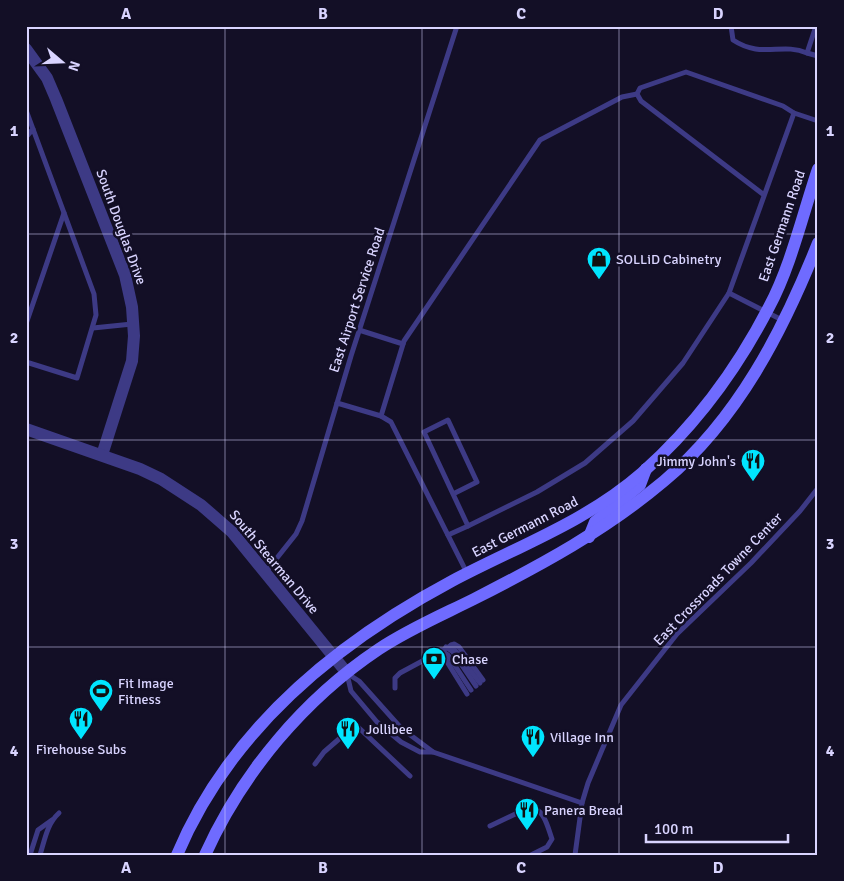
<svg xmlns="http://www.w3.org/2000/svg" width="844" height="881" viewBox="0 0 844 881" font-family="Signika,sans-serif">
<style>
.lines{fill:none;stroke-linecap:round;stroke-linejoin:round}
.service{stroke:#3d3a85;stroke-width:5}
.tertiary{stroke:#3d3a85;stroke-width:12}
.secondary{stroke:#6f6bff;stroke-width:12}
.grid{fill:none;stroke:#d9d4ff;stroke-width:1;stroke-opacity:0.55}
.labels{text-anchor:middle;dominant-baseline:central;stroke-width:5;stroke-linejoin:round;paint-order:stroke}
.street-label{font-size:14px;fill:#d9d4ff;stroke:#130f26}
.poi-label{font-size:14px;fill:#d9d4ff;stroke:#130f26;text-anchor:start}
.neatline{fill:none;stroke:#d9d4ff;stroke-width:2}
.grid-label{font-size:16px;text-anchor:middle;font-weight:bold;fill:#d9d4ff}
</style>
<rect width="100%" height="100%" fill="#130f26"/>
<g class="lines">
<!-- service -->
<g class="service">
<path d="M731,26L733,40C762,59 781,42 807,53"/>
<path d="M816,26L807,53L818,56"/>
<path d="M26,110L33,129"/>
<path d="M794,113L818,121"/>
<path d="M26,137L33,129L94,294L96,315L77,378L26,362"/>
<path d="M764,195L641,101L637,94L640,88L686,72L783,106L794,113L729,293L782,320"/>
<path d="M26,324L64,213"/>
<path d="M93,328L132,324"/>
<path d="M359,330L403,344"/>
<path d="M337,403L381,416L391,422L467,573"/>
<path d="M381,416L404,341L540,140L622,97L637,94"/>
<path d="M453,494L477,482L448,420L424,432L468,526L537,492L585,463L633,421L683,363L729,293"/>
<path d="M448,535L468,526"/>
<path d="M265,573L296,534L302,521L351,356L457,26"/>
<path d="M451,645L480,683"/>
<path d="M446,647L453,652L476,686"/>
<path d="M441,650L448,655L471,690"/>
<path d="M436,653L444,657L467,694"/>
<path d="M347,674L351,691L377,722L401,742L420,752H433"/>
<path d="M348,674L359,681L401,728L433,752L582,803"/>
<path d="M395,688V678L400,673L454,644L459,647L483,680"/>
<path d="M315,764L324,752L354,726L358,727L410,776"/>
<path d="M490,826L530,807C544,808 548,828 552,839L547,847L531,855"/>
<path d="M30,855L38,830L52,820"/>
<path d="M40,855C45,839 47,824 59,813"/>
<path d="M575,855L582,803L588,783L621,705L677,634L751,563L800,511L818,488"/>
</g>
<!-- tertiary -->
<g class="tertiary">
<path d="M26,49L47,78L56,99L125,275L132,307L134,336L132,361L102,455"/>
<path d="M26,429L140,469L161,479L201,505L232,532L347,673"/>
</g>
<!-- secondary -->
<g class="secondary">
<path d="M589,537L595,522L640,485L646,469"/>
<path d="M177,855C229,731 336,643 452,581C516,547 586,522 642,473C694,427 737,369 769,307C791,266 803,213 818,169"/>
<path d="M205,855C242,773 304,699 379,649C409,629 442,615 474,599C541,565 606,530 664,481C738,419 783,331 818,243"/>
</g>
</g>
<!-- grid -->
<path class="grid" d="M225,26V855M422,26V855M619,26V855M26,234H818M26,440H818M26,647H818"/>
<!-- icons -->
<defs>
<symbol id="shop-pin" viewBox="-11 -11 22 30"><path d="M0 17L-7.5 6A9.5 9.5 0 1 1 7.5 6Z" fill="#00e5ff" stroke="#130f26"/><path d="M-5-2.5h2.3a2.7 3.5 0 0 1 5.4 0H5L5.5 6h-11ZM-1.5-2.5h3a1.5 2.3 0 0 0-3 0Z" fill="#111"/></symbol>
<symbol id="restaurant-pin" viewBox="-11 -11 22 30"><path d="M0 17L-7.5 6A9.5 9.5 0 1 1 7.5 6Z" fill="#00e5ff" stroke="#130f26"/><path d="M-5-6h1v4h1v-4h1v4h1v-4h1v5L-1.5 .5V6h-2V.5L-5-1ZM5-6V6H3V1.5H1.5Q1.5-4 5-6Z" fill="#111"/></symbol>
<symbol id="bank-pin" viewBox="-11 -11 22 30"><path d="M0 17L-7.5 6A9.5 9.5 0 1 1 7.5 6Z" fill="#00e5ff" stroke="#130f26"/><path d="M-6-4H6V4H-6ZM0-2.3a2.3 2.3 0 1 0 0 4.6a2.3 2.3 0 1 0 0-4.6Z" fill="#111"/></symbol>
<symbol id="stadium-pin" viewBox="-11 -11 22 30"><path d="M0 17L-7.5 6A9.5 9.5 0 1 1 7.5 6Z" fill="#00e5ff" stroke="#130f26"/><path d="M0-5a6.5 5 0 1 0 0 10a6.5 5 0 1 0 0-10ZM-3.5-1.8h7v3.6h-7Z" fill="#111"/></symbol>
</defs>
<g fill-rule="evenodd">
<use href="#shop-pin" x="585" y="245" width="28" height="38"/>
<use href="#restaurant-pin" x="739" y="447" width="28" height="38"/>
<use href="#bank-pin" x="420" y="645" width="28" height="38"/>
<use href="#stadium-pin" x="87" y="677" width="28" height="38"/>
<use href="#restaurant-pin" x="67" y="705" width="28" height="38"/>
<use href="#restaurant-pin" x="334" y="715" width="28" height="38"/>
<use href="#restaurant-pin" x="519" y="723" width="28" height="38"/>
<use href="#restaurant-pin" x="513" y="796" width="28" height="38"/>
</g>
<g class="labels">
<!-- street labels -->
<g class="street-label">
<text transform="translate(782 226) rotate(-71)">East Germann Road</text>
<text transform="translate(121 227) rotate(70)">South Douglas Drive</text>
<text transform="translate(357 300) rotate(-72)">East Airport Service Road</text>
<text transform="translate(525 527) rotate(-27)">East Germann Road</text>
<text transform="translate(274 562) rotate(50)">South Stearman Drive</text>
<text transform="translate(718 579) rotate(-46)">East Crossroads Towne Center</text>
</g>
<!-- poi labels -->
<g class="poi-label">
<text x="616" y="259">SOLLiD Cabinetry</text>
<text x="736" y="461" text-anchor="end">Jimmy John's</text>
<text x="452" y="659">Chase</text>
<text x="118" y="683">Fit Image<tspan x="118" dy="16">Fitness</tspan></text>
<text x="366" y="729">Jollibee</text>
<text x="550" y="737">Village Inn</text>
<text x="81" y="749" text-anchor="middle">Firehouse Subs</text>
<text x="544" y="810">Panera Bread</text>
</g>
</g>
<!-- border -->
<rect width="844" height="881" fill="none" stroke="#130f26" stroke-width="55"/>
<!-- north arrow -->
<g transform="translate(62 62) rotate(109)" stroke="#130f26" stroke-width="4" paint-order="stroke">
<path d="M0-4L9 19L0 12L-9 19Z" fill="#d9d4ff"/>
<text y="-8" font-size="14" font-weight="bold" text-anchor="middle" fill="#d9d4ff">N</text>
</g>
<!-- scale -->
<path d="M646 834v8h142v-8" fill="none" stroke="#d9d4ff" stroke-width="2.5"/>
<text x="654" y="834" font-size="15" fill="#d9d4ff" stroke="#130f26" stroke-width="4" paint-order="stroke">100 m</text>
<rect x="28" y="28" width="788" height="826" class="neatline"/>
<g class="grid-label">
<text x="126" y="19">A</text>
<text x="323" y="19">B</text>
<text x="521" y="19">C</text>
<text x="718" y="19">D</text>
<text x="14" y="136">1</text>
<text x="830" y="136">1</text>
<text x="14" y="343">2</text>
<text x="830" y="343">2</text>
<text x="14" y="549">3</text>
<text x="830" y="549">3</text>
<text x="14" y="756">4</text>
<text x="830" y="756">4</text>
<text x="126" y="873">A</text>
<text x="323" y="873">B</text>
<text x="521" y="873">C</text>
<text x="718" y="873">D</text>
</g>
</svg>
